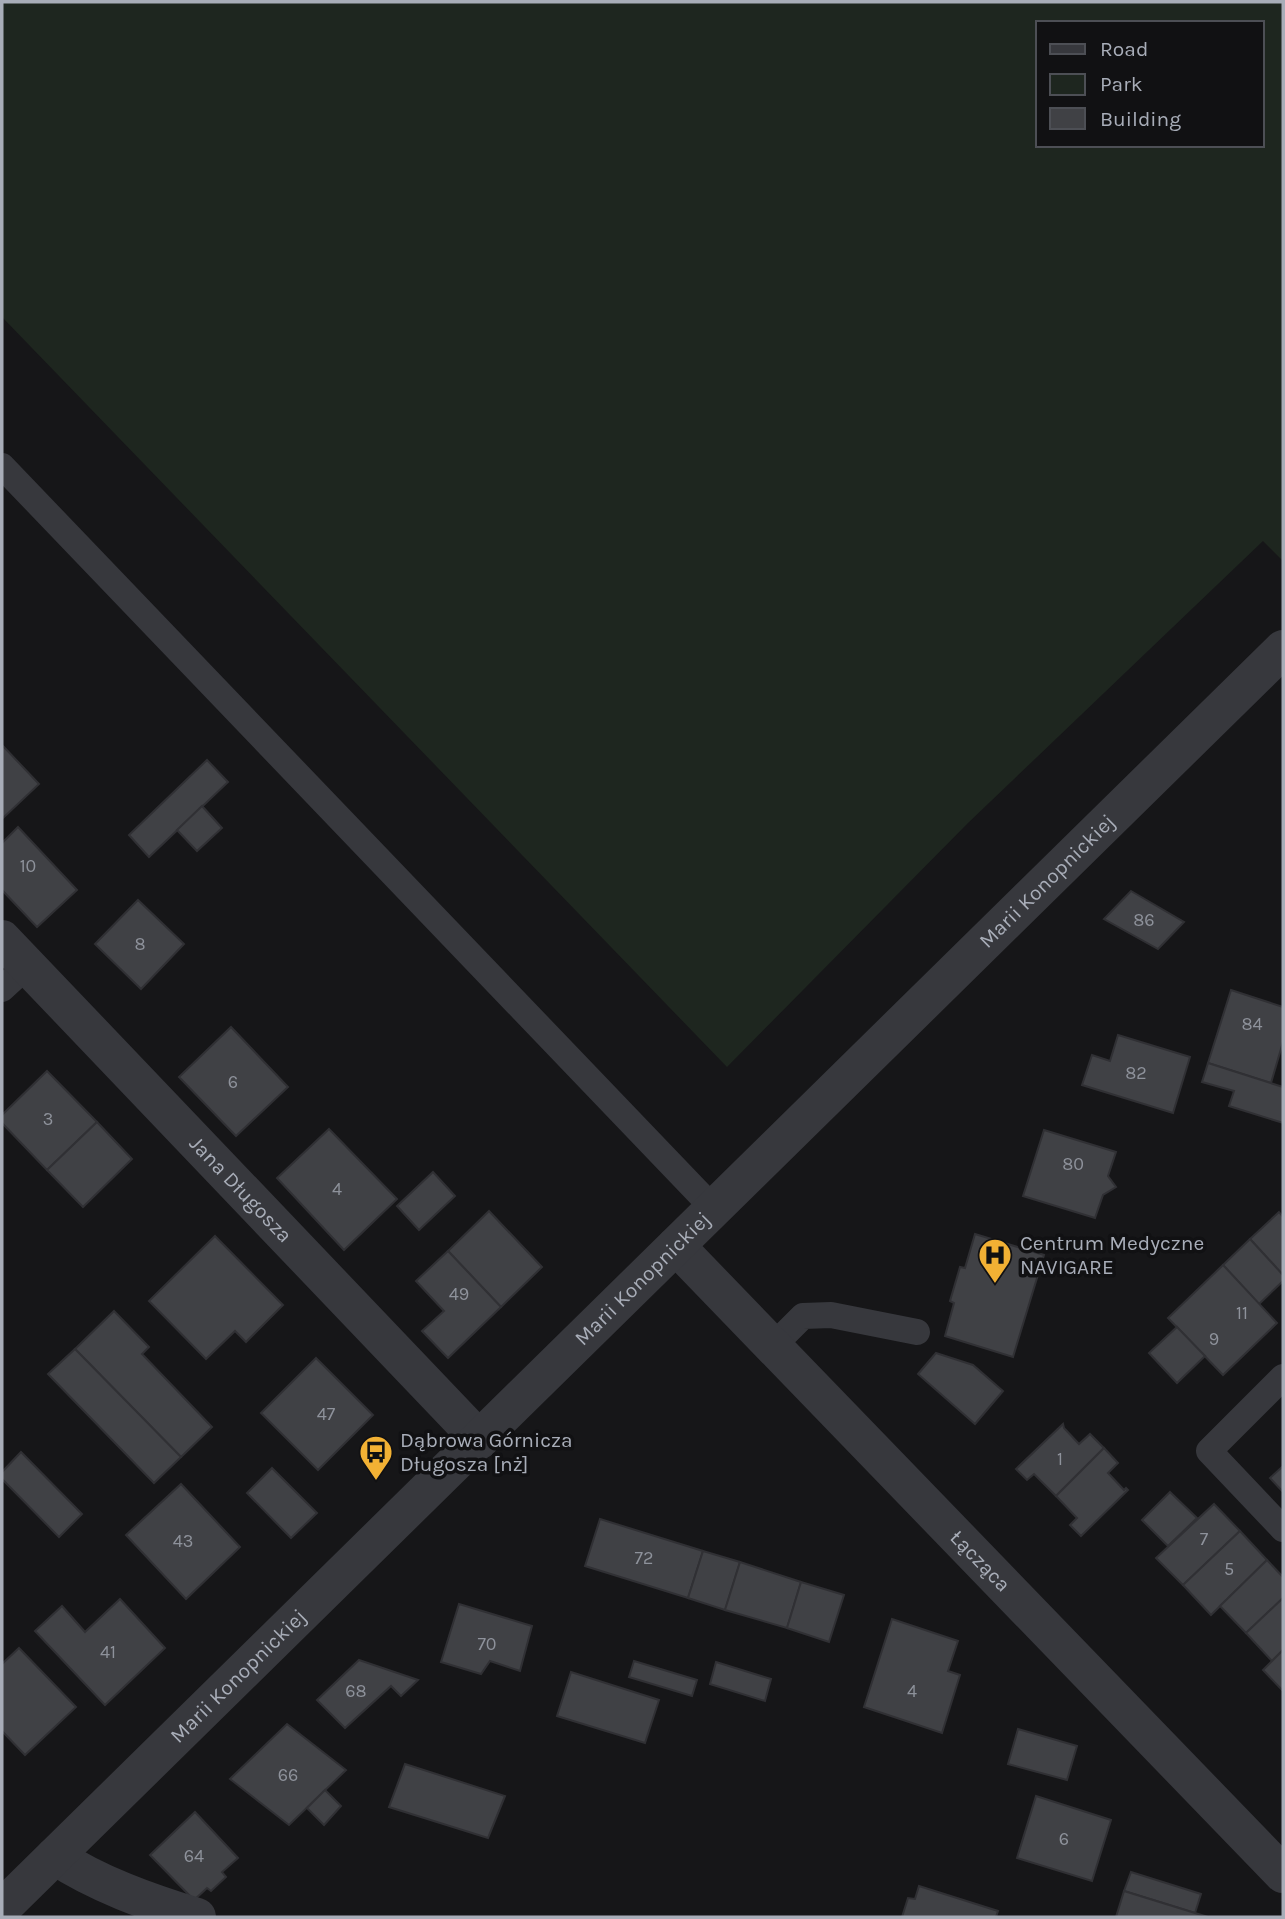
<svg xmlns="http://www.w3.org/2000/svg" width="1285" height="1919" viewBox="0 0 1285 1919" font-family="Karla,sans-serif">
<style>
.green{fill:#1e261f;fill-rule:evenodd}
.building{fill:#404145;stroke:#303034;stroke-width:2}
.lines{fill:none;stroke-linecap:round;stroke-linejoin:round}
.lane{stroke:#37383d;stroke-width:26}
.street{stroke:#37383d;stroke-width:38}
.labels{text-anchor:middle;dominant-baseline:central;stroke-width:7;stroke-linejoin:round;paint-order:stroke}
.number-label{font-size:18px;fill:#8e929b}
.street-label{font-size:21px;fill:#a8adb8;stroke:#111113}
.poi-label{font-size:21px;fill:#a8adb8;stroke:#111113;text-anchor:start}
</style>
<rect width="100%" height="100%" fill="#161618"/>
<!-- green -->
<path class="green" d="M2,2H1283V561L1263,541L968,823L727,1067L2,317ZM1038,23H1262V145H1038Z"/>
<!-- building -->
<g class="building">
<path d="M2,745L39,784L2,819Z"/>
<path d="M207,760L228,782L149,857L129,835Z"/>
<path d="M202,806L222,828L197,851L177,830Z"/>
<path d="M18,827L77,890L37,927L2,890V843Z"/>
<path d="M1131,891L1184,922L1158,949L1104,919Z"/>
<path d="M138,900L184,944L141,989L95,944Z"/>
<path d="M1231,990L1283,1007V1042L1271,1083L1208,1063Z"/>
<path d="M231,1027L288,1087L236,1136L179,1077Z"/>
<path d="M1118,1035L1190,1057L1173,1113L1082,1085L1092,1055L1110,1061Z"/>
<path d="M1208,1063L1283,1087V1123L1229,1106L1234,1091L1202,1082Z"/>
<path d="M47,1071L97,1122L47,1170L2,1123V1115Z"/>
<path d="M97,1122L132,1159L83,1207L47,1170Z"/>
<path d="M329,1129L397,1199L344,1250L277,1178Z"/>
<path d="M1044,1130L1116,1152L1108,1176L1116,1187L1103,1195L1095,1218L1023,1196Z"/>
<path d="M433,1172L455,1196L419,1230L397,1206Z"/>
<path d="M489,1211L542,1267L501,1307L448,1251Z"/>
<path d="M1279,1212L1283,1217V1275L1250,1239Z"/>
<path d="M975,1234L1044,1255L1013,1357L945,1336L954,1303L950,1301L960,1267L965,1268Z"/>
<path d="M215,1236L283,1305L246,1342L235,1331L206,1359L149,1301Z"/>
<path d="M1250,1239L1283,1275V1281L1259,1304L1223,1265Z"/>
<path d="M448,1251L501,1307L448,1358L422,1331L444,1311L416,1281Z"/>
<path d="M1223,1265L1277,1323L1223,1375L1168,1318Z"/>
<path d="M114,1311L149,1347L142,1354L212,1427L181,1457L75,1349Z"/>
<path d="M1177,1327L1205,1356L1177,1383L1149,1353Z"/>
<path d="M75,1349L181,1457L154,1483L48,1374Z"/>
<path d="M936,1353L973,1365L1003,1391L975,1424L918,1374Z"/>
<path d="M316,1358L373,1415L318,1470L261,1413Z"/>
<path d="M1063,1424L1064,1428L1079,1444L1090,1434L1104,1448L1056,1496L1034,1474L1027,1480L1016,1469Z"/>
<path d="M1104,1448L1118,1463L1108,1473L1124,1490L1126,1488L1128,1490L1081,1536L1070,1525L1077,1518L1056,1496Z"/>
<path d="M21,1452L82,1514L59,1537L2,1479V1472Z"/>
<path d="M1283,1466V1492L1270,1478Z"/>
<path d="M272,1468L317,1513L291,1538L247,1493Z"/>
<path d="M181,1484L240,1547L186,1599L126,1535Z"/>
<path d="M1170,1492L1197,1518L1168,1546L1142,1520Z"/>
<path d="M1214,1504L1240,1531L1183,1585L1156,1558Z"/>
<path d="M600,1519L703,1551L688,1598L585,1566Z"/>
<path d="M1240,1531L1267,1560L1211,1615L1183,1585Z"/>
<path d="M703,1551L740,1562L725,1610L688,1598Z"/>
<path d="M1267,1560L1283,1577V1598L1246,1633L1220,1606Z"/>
<path d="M740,1562L801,1582L787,1628L725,1610Z"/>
<path d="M801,1582L844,1595L829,1642L787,1628Z"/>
<path d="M1283,1598V1650L1272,1661L1246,1633Z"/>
<path d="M120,1599L165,1648L105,1705L35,1631L62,1606L85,1632Z"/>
<path d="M459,1604L532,1626L520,1671L490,1661L481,1674L441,1662Z"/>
<path d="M892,1619L958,1641L948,1671L960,1675L942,1733L864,1707Z"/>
<path d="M19,1648L76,1707L25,1755L2,1731V1664Z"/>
<path d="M1283,1650V1691L1263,1670Z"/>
<path d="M359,1660L418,1680L401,1696L391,1686L345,1728L317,1700Z"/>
<path d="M634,1661L697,1680L692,1696L629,1677Z"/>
<path d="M716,1662L771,1679L765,1701L710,1684Z"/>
<path d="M571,1672L659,1700L645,1743L557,1716Z"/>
<path d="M287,1724L346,1770L289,1825L230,1779Z"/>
<path d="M1018,1729L1077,1746L1067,1780L1008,1764Z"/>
<path d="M405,1764L505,1796L488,1838L389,1807Z"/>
<path d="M325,1790L341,1806L324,1825L307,1808Z"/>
<path d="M1036,1796L1111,1820L1092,1881L1017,1858Z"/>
<path d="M195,1812L238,1858L222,1872L226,1877L211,1891L207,1888L194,1900L150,1855Z"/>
<path d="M1131,1872L1201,1894L1195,1913L1124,1891Z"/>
<path d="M919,1886L998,1911L996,1917H902L908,1898L915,1899Z"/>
<path d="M1124,1891L1195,1913L1208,1917H1116Z"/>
</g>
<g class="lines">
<!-- lane -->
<g class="lane">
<path d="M2,466L714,1209"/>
<path d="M2,989L27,966"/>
<path d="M772,1347L803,1316L831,1315L917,1332"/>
<path d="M1283,1377L1209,1451L1283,1529"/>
</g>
<!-- street -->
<g class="street">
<path id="s1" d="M2,939L480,1440"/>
<path id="s2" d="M676,1246L1283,1874"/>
<path d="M55,1856C97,1884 148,1902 197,1917"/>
<path id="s3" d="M2,1908L1283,649"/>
</g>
</g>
<!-- icons -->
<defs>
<symbol id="hospital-pin" viewBox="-11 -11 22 30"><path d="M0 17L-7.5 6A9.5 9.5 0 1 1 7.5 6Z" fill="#f2b134" stroke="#111113"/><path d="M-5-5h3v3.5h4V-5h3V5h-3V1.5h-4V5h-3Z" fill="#111"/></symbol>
<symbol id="bus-pin" viewBox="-11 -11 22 30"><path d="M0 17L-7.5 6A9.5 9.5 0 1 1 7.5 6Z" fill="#f2b134" stroke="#111113"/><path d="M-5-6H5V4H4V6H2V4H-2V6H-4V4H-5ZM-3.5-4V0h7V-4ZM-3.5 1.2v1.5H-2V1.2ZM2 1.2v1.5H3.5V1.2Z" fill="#111"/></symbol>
</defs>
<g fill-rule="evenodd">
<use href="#hospital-pin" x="976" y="1236" width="38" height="52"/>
<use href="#bus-pin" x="357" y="1433" width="38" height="52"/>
</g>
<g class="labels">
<!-- number labels -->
<g class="number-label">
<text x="28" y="866">10</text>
<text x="1144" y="920">86</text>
<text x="140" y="944">8</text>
<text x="1252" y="1024">84</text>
<text x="1136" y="1073">82</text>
<text x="233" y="1082">6</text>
<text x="48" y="1119">3</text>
<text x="1073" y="1164">80</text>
<text x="337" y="1189">4</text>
<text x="459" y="1294">49</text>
<text x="1242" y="1313">11</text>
<text x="1214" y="1339">9</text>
<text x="326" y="1414">47</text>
<text x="1060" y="1459">1</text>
<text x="1204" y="1539">7</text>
<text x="183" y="1541">43</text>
<text x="644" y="1558">72</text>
<text x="1229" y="1569">5</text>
<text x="487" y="1644">70</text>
<text x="108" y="1652">41</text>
<text x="356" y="1691">68</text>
<text x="912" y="1691">4</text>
<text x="288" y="1775">66</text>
<text x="1064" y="1839">6</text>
<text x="194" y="1856">64</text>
</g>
<!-- street labels -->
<g class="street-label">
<text stroke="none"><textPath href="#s3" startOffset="1465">Marii Konopnickiej</textPath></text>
<text stroke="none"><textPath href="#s1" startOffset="346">Jana Długosza</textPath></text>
<text stroke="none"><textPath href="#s3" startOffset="898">Marii Konopnickiej</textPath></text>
<text stroke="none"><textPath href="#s2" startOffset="438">Łącząca</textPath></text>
<text stroke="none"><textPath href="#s3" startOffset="331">Marii Konopnickiej</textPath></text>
</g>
<!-- poi labels -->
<g class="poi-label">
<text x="1020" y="1243">Centrum Medyczne<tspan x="1020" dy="24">NAVIGARE</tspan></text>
<text x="400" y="1440">Dąbrowa Górnicza<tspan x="400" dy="24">Długosza [nż]</tspan></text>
</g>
</g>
<!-- border -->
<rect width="1285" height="1919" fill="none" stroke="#a8adb8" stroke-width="7"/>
<!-- legend -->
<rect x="1036" y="21" width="228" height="126" fill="#111113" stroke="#4d4f55" stroke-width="2"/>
<rect x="1050" y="44" width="35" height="10" fill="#37383d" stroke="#4d4f55" stroke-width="2"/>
<text x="1100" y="56" font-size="21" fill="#a8adb8">Road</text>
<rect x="1050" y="74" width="35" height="21" fill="#1e261f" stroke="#4d4f55" stroke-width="2"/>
<text x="1100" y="91" font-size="21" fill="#a8adb8">Park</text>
<rect x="1050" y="108" width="35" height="21" fill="#404145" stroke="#4d4f55" stroke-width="2"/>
<text x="1100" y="126" font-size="21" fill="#a8adb8">Building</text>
</svg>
